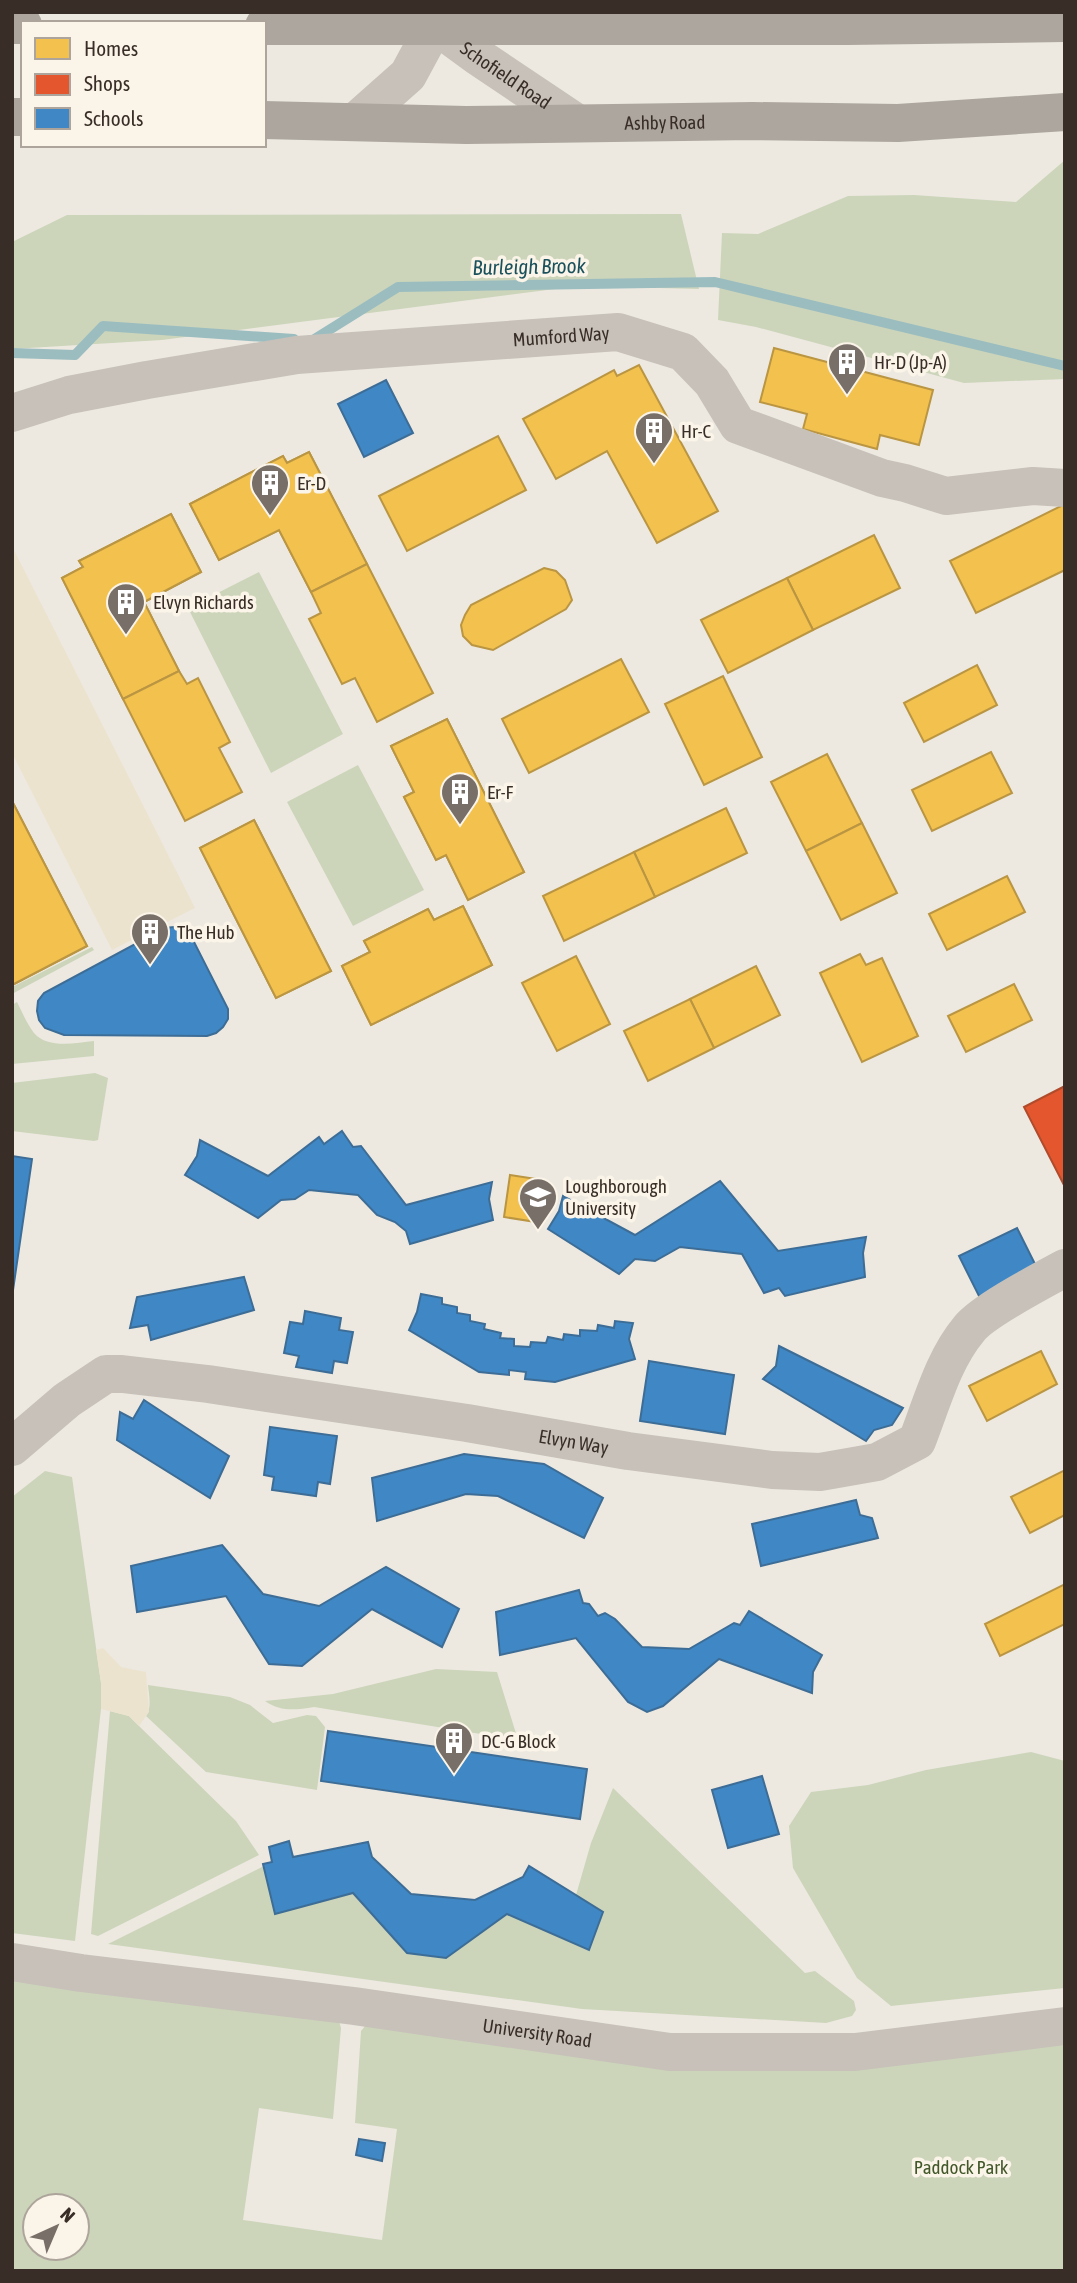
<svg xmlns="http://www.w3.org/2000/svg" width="1077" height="2283" viewBox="0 0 1077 2283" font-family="'Asap Condensed',sans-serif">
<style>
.green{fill:#ccd5ba;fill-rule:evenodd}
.plaza{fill:#ece3cf}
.homes{fill:#f2c14e;stroke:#ba9542;stroke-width:2}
.shops{fill:#e4572e;stroke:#b04b2c;stroke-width:2}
.schools{fill:#3f88c5;stroke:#3d6d96;stroke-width:2}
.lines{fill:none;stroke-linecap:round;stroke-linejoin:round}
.stream{stroke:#9bbdc0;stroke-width:10}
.minor{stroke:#c7c1b9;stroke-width:38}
.tertiary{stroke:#c7c1b9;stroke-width:38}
.primary{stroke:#aca69f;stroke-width:38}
.labels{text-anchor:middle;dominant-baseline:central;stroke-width:7;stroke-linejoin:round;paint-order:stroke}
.street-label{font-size:19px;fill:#382e27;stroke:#fbf4e8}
.poi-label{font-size:19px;fill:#382e27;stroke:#fbf4e8;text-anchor:start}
.park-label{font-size:19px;fill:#42582a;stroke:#fbf4e8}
.water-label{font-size:21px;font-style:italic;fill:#1a515c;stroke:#fbf4e8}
</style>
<rect width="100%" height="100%" fill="#ede9e1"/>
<!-- green -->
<g class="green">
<path d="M1065,160V379L964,383L756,327L718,320L722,233L758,234L848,196L914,195L1016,202Z"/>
<path d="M681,214L699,289L578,286L162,340L12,349V242L67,215Z"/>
<path d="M259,572L343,734L271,773L188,608Z"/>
<path d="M358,765L424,890L353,926L287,802Z"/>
<path d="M92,947L94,950L12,994V987Z"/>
<path d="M17,1002C22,1012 27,1024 34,1033C48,1049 75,1043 94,1041V1056L12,1064V1005Z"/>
<path d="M95,1073L108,1078L98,1140L94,1141L12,1131V1083Z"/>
<path d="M45,1471L72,1477L101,1683V1709L75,1941L12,1933V1497Z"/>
<path d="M436,1669L497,1672L518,1740L314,1707C295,1710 281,1712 265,1701L333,1694Z"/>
<path d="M148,1685L230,1697L250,1705L273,1723L307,1715L316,1716L325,1727L317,1790L206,1772L146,1716C152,1708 149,1695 148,1685Z"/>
<path d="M110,1711L129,1716L139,1726L236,1821L259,1855L98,1936L91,1934Z"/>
<path d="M1031,1752L1065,1761V1988L891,2006L857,1978L793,1868L789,1826L811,1792L868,1785L926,1770Z"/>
<path d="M613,1788L805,1973L815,1971L854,2001L856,2010L852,2016L826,2023L582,2009L108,1944L264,1866L275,1914L353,1893L407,1953L507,1914L589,1950L603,1912L576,1895L591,1843Z"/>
<path d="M12,1973L339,2021L341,2028L333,2119L259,2108L243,2220L382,2240L397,2129L355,2123L361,2031L366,2025L472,2038L1065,2040V2271H12ZM35,2206H77V2248H35Z"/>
</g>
<!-- plaza -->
<g class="plaza">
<path d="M12,550H14L195,908L112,950L12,753Z"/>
<path d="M103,1648L121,1667L146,1672L149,1712L139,1726L129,1716L101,1709V1683L96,1650Z"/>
</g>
<!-- homes -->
<g class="homes">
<path d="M774,348L933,390L919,445L880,435L877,449L803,429L807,414L760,402Z"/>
<path d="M639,365L718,511L657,543L607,451L556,479L523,419L614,370L617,376Z"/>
<path d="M498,436L526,490L407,551L379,496Z"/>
<path d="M309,452L367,564L311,592L279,530L219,560L190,504L283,456L287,463Z"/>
<path d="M309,452L367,564L311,592L279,530L219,560L190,504L283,456L287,463Z"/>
<path d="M1065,504V570L976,613L950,561Z"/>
<path d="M171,514L201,572L144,602L179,671L123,699L62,578L83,567L79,561Z"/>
<path d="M171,514L201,572L144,602L179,671L123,699L62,578L83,567L79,561Z"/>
<path d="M874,535L900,588L813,630L787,578Z"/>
<path d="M367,564L433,693L377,722L355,678L342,684L309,619L321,613L311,592Z"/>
<path d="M544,568L556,571L565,580L572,600L566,609L493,650L472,645L463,636L461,625L465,615L471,605Z"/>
<path d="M787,578L813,630L728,673L701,620Z"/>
<path d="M621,659L649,712L529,773L502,719Z"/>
<path d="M977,665L997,705L924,742L904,703Z"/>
<path d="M179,671L187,684L198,678L230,742L219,748L242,792L185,821L123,699Z"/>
<path d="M723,676L762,757L704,785L665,704Z"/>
<path d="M447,719L524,872L468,900L446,855L436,860L404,797L414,792L391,746Z"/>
<path d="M447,719L524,872L468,900L446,855L436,860L404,797L414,792L391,746Z"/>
<path d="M991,752L1012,793L932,831L912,790Z"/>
<path d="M827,754L862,823L806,851L771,782Z"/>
<path d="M12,801L87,946L12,985Z"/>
<path d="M12,801L87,946L12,985Z"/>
<path d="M726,808L747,853L655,897L634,852Z"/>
<path d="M254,820L331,971L276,998L200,848Z"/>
<path d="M254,820L331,971L276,998L200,848Z"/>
<path d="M862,823L897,893L841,920L806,851Z"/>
<path d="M634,852L655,897L564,941L543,896Z"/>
<path d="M1007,876L1025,912L947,950L929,914Z"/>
<path d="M463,906L492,965L371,1025L342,966L370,952L364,941L428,909L434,920Z"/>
<path d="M463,906L492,965L371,1025L342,966L370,952L364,941L428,909L434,920Z"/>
<path d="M860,954L866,965L882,958L918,1036L862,1062L820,973Z"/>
<path d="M576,956L610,1024L557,1051L522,983Z"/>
<path d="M756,966L780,1015L714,1048L690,999Z"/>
<path d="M1014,984L1032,1020L966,1052L948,1016Z"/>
<path d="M690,999L714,1048L648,1081L624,1031Z"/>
<path d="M510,1175L543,1180L536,1222L504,1217Z"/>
<path d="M1041,1351L1057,1384L987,1421L969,1386Z"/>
<path d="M1065,1470V1515L1030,1533L1011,1497Z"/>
<path d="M1065,1584V1624L1000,1656L985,1624Z"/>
</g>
<!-- shops -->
<path class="shops" d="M1065,1086V1187L1024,1107Z"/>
<!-- schools -->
<g class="schools">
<path d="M386,380L413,433L364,457L338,404Z"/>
<path d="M174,927L184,929L191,936L228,1009V1019L223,1027L216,1033L207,1036L64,1035L45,1028L39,1020L37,1011L38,1001L44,993L165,928Z"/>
<path d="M342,1131L353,1147L361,1146L406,1205L492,1182L489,1199L493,1220L410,1244L406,1231L395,1222L377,1215L358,1195L309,1190L295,1199L281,1200L258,1218L185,1175L197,1156L200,1140L268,1176L319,1137L324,1144Z"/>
<path d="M12,1156L32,1159L12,1297Z"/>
<path d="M720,1181L778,1251L866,1237L863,1253L865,1277L785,1296L779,1288L764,1293L742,1254L680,1247L655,1261L635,1259L619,1274L548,1229L559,1211L563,1196L635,1235Z"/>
<path d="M1017,1228L1038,1270L981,1300L959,1256Z"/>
<path d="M244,1277L254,1310L151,1340L148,1325L130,1328L137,1297Z"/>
<path d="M421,1294L442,1298V1304L457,1307V1313L470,1315V1321L485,1324L484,1329L501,1333L500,1338L514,1339V1346L530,1347L531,1342L546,1343L548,1337L563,1340L564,1334L580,1336V1330L597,1331L598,1325L614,1328L615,1321L633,1323L629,1339L635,1359L555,1382L525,1379L526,1372L509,1370V1375L479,1372L409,1330L417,1312Z"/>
<path d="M305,1311L341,1318L339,1330L353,1332L347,1363L334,1361L332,1373L296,1367L299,1356L284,1353L290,1322L303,1324Z"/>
<path d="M779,1346L903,1408L892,1425L874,1430L866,1441L763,1379L776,1366Z"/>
<path d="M649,1361L734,1375L725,1434L640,1421Z"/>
<path d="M144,1400L229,1456L210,1498L117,1440L120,1412L133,1419Z"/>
<path d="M270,1427L337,1436L330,1484L318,1482L316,1496L272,1490L274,1477L264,1475Z"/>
<path d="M464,1454L544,1464L603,1498L584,1538L498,1496L466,1494L377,1521L372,1478Z"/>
<path d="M856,1500L860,1515L872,1518L878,1538L761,1566L752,1524Z"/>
<path d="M222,1545L263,1594L319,1606L386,1567L459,1609L442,1647L372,1609L302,1666L269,1664L226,1596L137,1612L131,1566Z"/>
<path d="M579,1590L583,1603L589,1604L598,1616L605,1613L615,1619L642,1647L689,1649L734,1623L740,1625L749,1611L822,1655L813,1672L812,1693L719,1659L663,1706L647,1712L628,1702L576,1638L500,1655L496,1612Z"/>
<path d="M328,1731L587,1769L580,1819L321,1781Z"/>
<path d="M762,1776L779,1834L728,1848L712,1790Z"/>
<path d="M289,1841L293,1857L368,1842L372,1857L411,1894L475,1900L523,1877L529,1866L603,1912L589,1950L507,1914L446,1958L407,1953L353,1893L275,1914L263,1864L272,1862L269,1847Z"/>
<path d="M359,2139L385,2143L382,2161L356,2155Z"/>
</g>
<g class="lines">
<!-- stream -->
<g class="stream">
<path d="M310,340H313L398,287L715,282L1065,366"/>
<path d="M12,353L75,355L103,326L294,339"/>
</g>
<!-- minor -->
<g class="minor">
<path id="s1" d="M12,413L69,395L147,380L297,355L618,332L683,352L712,382L738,425L882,478L905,483L946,496L1033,486L1065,488"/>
<path id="s2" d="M12,1447L67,1400L106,1374H122L208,1384L467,1423L628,1451L772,1470L820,1472L877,1462L917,1441C932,1403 943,1360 969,1329C983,1311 1043,1280 1065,1268"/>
<path id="s3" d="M12,1962L81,1973L354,2006L670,2052H855L1065,2026"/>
</g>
<!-- tertiary -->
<g class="tertiary">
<path id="s4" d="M432,12L436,26L477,56L577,123"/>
<path d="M355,122L408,75L442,12"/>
</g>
<!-- primary -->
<g class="primary">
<path d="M12,25H23"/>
<path d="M264,26H848L1065,23"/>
<path d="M12,117H23"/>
<path id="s5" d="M264,120L466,125L753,121L898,123L1065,112"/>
</g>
</g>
<!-- icons -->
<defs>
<symbol id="building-pin" viewBox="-11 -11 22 30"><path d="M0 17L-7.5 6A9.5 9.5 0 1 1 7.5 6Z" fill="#776f68" stroke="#fbf4e8"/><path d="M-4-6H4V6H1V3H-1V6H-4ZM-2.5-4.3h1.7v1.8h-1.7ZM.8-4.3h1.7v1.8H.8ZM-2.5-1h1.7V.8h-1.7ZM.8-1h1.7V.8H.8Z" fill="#fff"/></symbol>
<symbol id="university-pin" viewBox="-11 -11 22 30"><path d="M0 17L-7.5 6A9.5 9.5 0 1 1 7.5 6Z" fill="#776f68" stroke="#fbf4e8"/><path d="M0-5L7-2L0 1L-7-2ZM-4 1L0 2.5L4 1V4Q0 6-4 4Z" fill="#fff"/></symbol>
</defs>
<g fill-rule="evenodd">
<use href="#building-pin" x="825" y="340" width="44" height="60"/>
<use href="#building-pin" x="632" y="409" width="44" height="60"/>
<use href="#building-pin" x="248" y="461" width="44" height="60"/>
<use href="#building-pin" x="104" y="580" width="44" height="60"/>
<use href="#building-pin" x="438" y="770" width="44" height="60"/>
<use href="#building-pin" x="128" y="910" width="44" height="60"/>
<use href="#university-pin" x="516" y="1175" width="44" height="60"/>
<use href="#building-pin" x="432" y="1719" width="44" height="60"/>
</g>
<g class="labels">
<!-- street labels -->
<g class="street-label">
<text stroke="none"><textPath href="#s4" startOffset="100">Schofield Road</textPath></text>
<text stroke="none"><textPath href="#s5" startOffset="401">Ashby Road</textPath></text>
<text stroke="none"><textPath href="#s1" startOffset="556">Mumford Way</textPath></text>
<text stroke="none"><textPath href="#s2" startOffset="592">Elvyn Way</textPath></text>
<text stroke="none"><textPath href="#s3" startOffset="530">University Road</textPath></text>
</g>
<!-- poi labels -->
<g class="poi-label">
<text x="874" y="362">Hr-D (Jp-A)</text>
<text x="681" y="431">Hr-C</text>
<text x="297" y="483">Er-D</text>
<text x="153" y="602">Elvyn Richards</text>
<text x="487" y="792">Er-F</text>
<text x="177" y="932">The Hub</text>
<text x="565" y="1186">Loughborough<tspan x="565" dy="22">University</tspan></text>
<text x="481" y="1741">DC-G Block</text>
</g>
<!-- park labels -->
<g class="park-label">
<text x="961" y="2167">Paddock Park</text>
</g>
<!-- water labels -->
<g class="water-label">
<text transform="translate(529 266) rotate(-1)">Burleigh Brook</text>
</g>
</g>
<!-- border -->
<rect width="1077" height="2283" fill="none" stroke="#382e27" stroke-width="28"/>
<!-- legend -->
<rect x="21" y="21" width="245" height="126" fill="#fbf4e8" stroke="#ada59b" stroke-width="2"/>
<rect x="35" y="38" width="35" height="21" fill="#f2c14e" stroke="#ada59b" stroke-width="2"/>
<text x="84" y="56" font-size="21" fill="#382e27">Homes</text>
<rect x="35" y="74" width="35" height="21" fill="#e4572e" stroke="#ada59b" stroke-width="2"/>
<text x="84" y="91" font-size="21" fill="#382e27">Shops</text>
<rect x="35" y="108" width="35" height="21" fill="#3f88c5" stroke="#ada59b" stroke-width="2"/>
<text x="84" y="126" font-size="21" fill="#382e27">Schools</text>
<!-- north arrow -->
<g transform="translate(56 2227) rotate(44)"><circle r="33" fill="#fbf4e8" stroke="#ada59b" stroke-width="2"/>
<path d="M0-5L12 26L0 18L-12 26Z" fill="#776f68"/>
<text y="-10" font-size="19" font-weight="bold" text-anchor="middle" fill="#382e27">N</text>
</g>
</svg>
